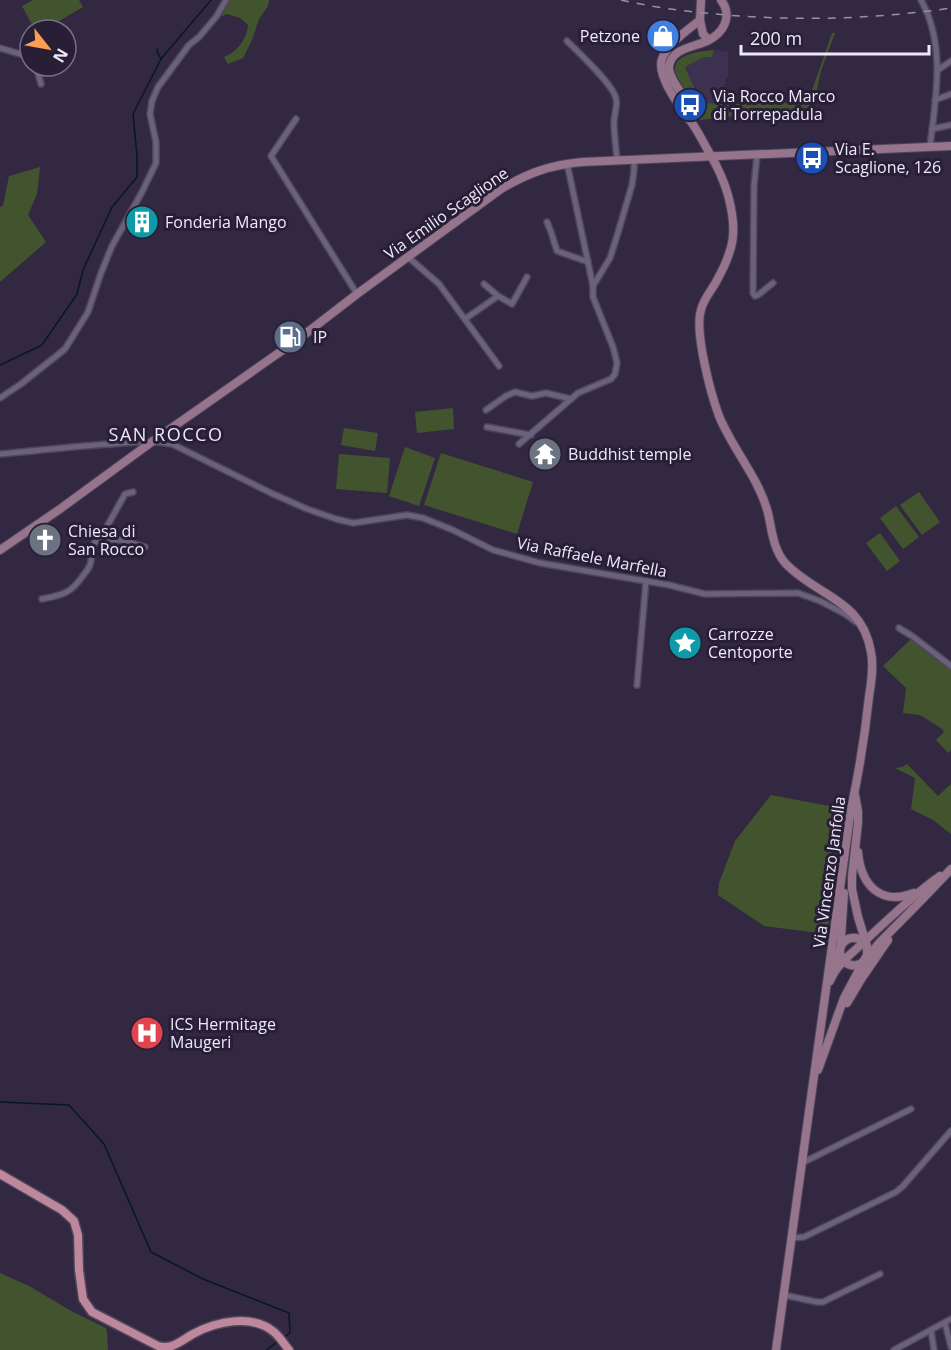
<svg xmlns="http://www.w3.org/2000/svg" width="951" height="1350" viewBox="0 0 951 1350" font-family="'Open Sans',sans-serif">
<style>
.built{fill:#3c3151}
.green{fill:#42542d}
.lines{fill:none;stroke-linecap:round;stroke-linejoin:round}
.stream{stroke:#051920;stroke-width:1.5}
.street-casing{stroke:#4d455a;stroke-width:8}
.secondary-casing{stroke:#4d455a;stroke-width:10}
.primary-casing{stroke:#4d455a;stroke-width:11}
.street{stroke:#6a617d;stroke-width:5}
.secondary{stroke:#95748c;stroke-width:8}
.primary{stroke:#bf879c;stroke-width:8}
.rail{stroke:#9891a5;stroke-width:1.5;stroke-dasharray:8 8;stroke-linecap:butt}
.labels{text-anchor:middle;dominant-baseline:central;stroke-width:6;stroke-linejoin:round;paint-order:stroke}
.poi-label{font-size:16px;fill:#eee9f9;stroke:#281f37;text-anchor:start}
.street-label{font-size:16px;fill:#eee9f9;stroke:#281f37}
.neighbourhood-label{font-size:18px;letter-spacing:1.5px;fill:#eee9f9;stroke:#281f37}
</style>
<rect width="100%" height="100%" fill="#322842"/>
<!-- built -->
<path class="built" d="M714,50L728,52V77H725V103H701L685,67L704,57H712Z"/>
<!-- green -->
<g class="green">
<path d="M33,0H79L83,7L44,30H35L22,6Z"/>
<path d="M229,0H269L268,6L259,19L252,40L243,58L228,64L224,57C237,52 247,39 248,25L240,18L227,14L218,18Z"/>
<path d="M832,33H835L821,71L815,99H812L811,108L699,120C693,111 691,100 685,90C682,84 675,76 675,69C675,53 703,51 714,50L712,57H704L685,67L701,103L739,104L808,102Z"/>
<path d="M40,167L37,194L28,215L46,242L0,282V207L3,206L9,176Z"/>
<path d="M453,408L454,429L417,433L415,412Z"/>
<path d="M344,428L378,433L375,451L341,445Z"/>
<path d="M405,447L435,458L419,506L389,496Z"/>
<path d="M441,453L533,482L517,534L424,505Z"/>
<path d="M339,454L390,458L387,493L336,489Z"/>
<path d="M919,492L940,522L922,535L900,505Z"/>
<path d="M896,506L919,537L903,549L880,518Z"/>
<path d="M880,533L900,561L887,571L866,543Z"/>
<path d="M911,639L951,670V750L948,753L936,740L944,732L941,728L920,715L903,713L906,688L883,666Z"/>
<path d="M907,764L938,796L951,784V834L933,820L911,809L915,778L895,768L902,767Z"/>
<path d="M771,795L845,809L827,934L764,926L718,895L719,883L735,841Z"/>
<path d="M0,1273L29,1286L73,1312L106,1328L107,1332L108,1350H0Z"/>
</g>
<g class="lines">
<!-- stream -->
<g class="stream">
<path d="M157,49L158,54L161,59"/>
<path d="M0,365L42,345L77,294L83,270L112,207L137,177V156L133,114L161,59L211,0"/>
<path d="M0,1102L69,1105L104,1144L151,1252L203,1279L289,1313L290,1333L283,1338"/>
<path d="M266,1350L279,1341"/>
</g>
<defs>
<g id="street">
<path d="M921,0C946,45 936,97 930,146"/>
<path d="M567,41C578,52 614,85 616,99C618,105 614,115 614,122C614,135 616,147 617,160"/>
<path d="M0,48L30,57"/>
<path d="M36,66L41,84"/>
<path d="M938,70L951,61"/>
<path d="M935,100L951,94"/>
<path d="M296,119L271,156L357,294"/>
<path d="M932,129L951,125"/>
<path d="M757,155L754,186L753,293L755,296L758,295L773,283"/>
<path d="M547,222L551,232L557,251L588,262"/>
<path d="M408,257L439,284L499,366"/>
<path d="M484,284L498,296"/>
<path d="M593,286L610,258L617,236L632,185L634,171V159"/>
<path d="M465,319L498,296L512,304L527,277"/>
<path d="M0,398L21,384L65,349L88,312L101,273L112,246L142,192L156,163V142L150,114L152,101L158,87L189,45L199,37L216,17L226,0"/>
<path d="M486,410L506,396L515,392L532,396L546,393L571,399"/>
<path d="M487,427L531,435"/>
<path d="M519,444L578,393L611,379L615,374L617,363L613,347L593,297V286L567,163"/>
<path d="M0,454C37,451 74,446 112,444C132,442 152,440 172,444L271,493L307,509L336,519L353,523L407,515L423,518L453,530L493,550L540,563L669,585L705,594L798,593L820,601L845,614L856,622"/>
<path d="M101,536L112,540H121L145,547"/>
<path d="M42,599C62,595 70,594 82,577C85,573 88,570 90,565C93,557 90,550 95,542L99,541L125,494L133,492"/>
<path d="M899,628L912,636L951,666"/>
<path d="M637,685L646,581"/>
<path d="M802,1163L911,1109"/>
<path d="M792,1238L804,1237L896,1192L903,1186L951,1131"/>
<path d="M784,1295L817,1302H823L880,1274"/>
<path d="M945,1323L951,1347"/>
<path d="M931,1330L934,1350"/>
<path d="M894,1350L951,1319"/>
</g>
<g id="secondary">
<path d="M701,0L700,20C688,30 667,44 662,59C656,75 679,106 689,119C697,129 703,142 710,154C717,166 724,181 728,195C738,232 734,250 716,282C711,291 703,300 701,310C694,332 711,394 719,416C733,450 759,478 768,513C772,530 773,550 786,564C818,597 862,599 871,652C874,667 871,683 869,697C865,735 859,772 851,809L776,1350"/>
<path d="M700,20L703,34L709,40"/>
<path d="M688,118C687,110 685,103 682,95C678,87 668,76 669,66C672,48 694,47 707,41C724,33 733,16 721,0"/>
<path d="M0,550L60,509L153,441L300,338L357,294L501,189C528,173 550,165 582,162L951,146"/>
<path d="M858,852C861,885 880,906 914,893"/>
<path d="M844,893L840,953C843,961 848,967 857,965C867,963 873,949 880,942C904,918 928,894 951,869"/>
<path d="M833,972C838,954 840,929 865,941"/>
<path d="M830,981C837,963 855,951 868,938C891,917 914,894 940,876"/>
<path d="M847,1003L862,978L888,940"/>
<path d="M818,1070L844,998L867,955V946L858,917L852,889V876L858,823V811L855,795"/>
</g>
<path id="primary" d="M0,1174L62,1210L74,1221L78,1235L79,1270L83,1299L92,1312L158,1346C172,1350 181,1341 193,1334C215,1322 252,1313 274,1332C280,1337 284,1344 289,1350"/>
</defs>
<!-- street casing -->
<use href="#street" class="street-casing"/>
<!-- secondary casing -->
<use href="#secondary" class="secondary-casing"/>
<!-- primary casing -->
<use href="#primary" class="primary-casing"/>
<!-- street -->
<use href="#street" class="street"/>
<!-- secondary -->
<use href="#secondary" class="secondary"/>
<!-- primary -->
<use href="#primary" class="primary"/>
<!-- rail -->
<path class="rail" d="M621,0C656,8 691,12 726,15C801,21 876,19 951,8"/>
</g>
<!-- icons -->
<defs>
<symbol id="shop-disc" viewBox="-11 -11 22 22"><circle r="9.5" fill="#3f7fe0" stroke="#281f37"/><path d="M-5-2.5h2.3a2.7 3.5 0 0 1 5.4 0H5L5.5 6h-11ZM-1.5-2.5h3a1.5 2.3 0 0 0-3 0Z" fill="#fff"/></symbol>
<symbol id="bus-disc" viewBox="-11 -11 22 22"><circle r="9.5" fill="#1a4fb4" stroke="#281f37"/><path d="M-5-6H5V4H4V6H2V4H-2V6H-4V4H-5ZM-3.5-4V0h7V-4ZM-3.5 1.2v1.5H-2V1.2ZM2 1.2v1.5H3.5V1.2Z" fill="#fff"/></symbol>
<symbol id="building-disc" viewBox="-11 -11 22 22"><circle r="9.5" fill="#0f9aa8" stroke="#281f37"/><path d="M-4-6H4V6H1V3H-1V6H-4ZM-2.5-4.3h1.7v1.8h-1.7ZM.8-4.3h1.7v1.8H.8ZM-2.5-1h1.7V.8h-1.7ZM.8-1h1.7V.8H.8Z" fill="#fff"/></symbol>
<symbol id="fuel-disc" viewBox="-11 -11 22 22"><circle r="9.5" fill="#5c6f8a" stroke="#281f37"/><path d="M-5.5-6h7V0h2V4h1.3V-2.5L3-4.5l.8-.8L6-3V5H2.5V1h-1V6h-7ZM-4.2-4.7v3.2H.2V-4.7Z" fill="#fff"/></symbol>
<symbol id="temple-disc" viewBox="-11 -11 22 22"><circle r="9.5" fill="#6b7280" stroke="#281f37"/><path d="M0-6L5-2H3V0L6.5 2.5H4V6H1.5V3h-3V6H-4V2.5H-6.5L-3 0V-2H-5Z" fill="#fff"/></symbol>
<symbol id="church-disc" viewBox="-11 -11 22 22"><circle r="9.5" fill="#6b7280" stroke="#281f37"/><path d="M-1.2-6h2.4v3.5h3.3v2.4h-3.3V6h-2.4V-.1h-3.3v-2.4h3.3Z" fill="#fff"/></symbol>
<symbol id="sight-disc" viewBox="-11 -11 22 22"><circle r="9.5" fill="#0f9aa8" stroke="#281f37"/><path d="M0-6L1.8-2.2L6-1.7L2.9 1.2L3.7 5.4L0 3.3L-3.7 5.4L-2.9 1.2L-6-1.7L-1.8-2.2Z" fill="#fff"/></symbol>
<symbol id="hospital-disc" viewBox="-11 -11 22 22"><circle r="9.5" fill="#e0444e" stroke="#281f37"/><path d="M-5-5h3v3.5h4V-5h3V5h-3V1.5h-4V5h-3Z" fill="#fff"/></symbol>
</defs>
<g fill-rule="evenodd">
<use href="#shop-disc" x="644" y="17" width="38" height="38"/>
<use href="#bus-disc" x="671" y="86" width="38" height="38"/>
<use href="#bus-disc" x="793" y="139" width="38" height="38"/>
<use href="#building-disc" x="123" y="203" width="38" height="38"/>
<use href="#fuel-disc" x="271" y="318" width="38" height="38"/>
<use href="#temple-disc" x="526" y="435" width="38" height="38"/>
<use href="#church-disc" x="26" y="521" width="38" height="38"/>
<use href="#sight-disc" x="666" y="624" width="38" height="38"/>
<use href="#hospital-disc" x="128" y="1014" width="38" height="38"/>
</g>
<g class="labels">
<!-- poi labels -->
<g class="poi-label">
<text x="640" y="36" text-anchor="end">Petzone</text>
<text x="713" y="96">Via Rocco Marco<tspan x="713" dy="18">di Torrepadula</tspan></text>
<text x="835" y="149">Via E.<tspan x="835" dy="18">Scaglione, 126</tspan></text>
<text x="165" y="222">Fonderia Mango</text>
<text x="313" y="337">IP</text>
<text x="568" y="454">Buddhist temple</text>
<text x="68" y="531">Chiesa di<tspan x="68" dy="18">San Rocco</tspan></text>
<text x="708" y="634">Carrozze<tspan x="708" dy="18">Centoporte</tspan></text>
<text x="170" y="1024">ICS Hermitage<tspan x="170" dy="18">Maugeri</tspan></text>
</g>
<!-- street labels -->
<g class="street-label">
<text transform="translate(446 213) rotate(-35)">Via Emilio Scaglione</text>
<text transform="translate(592 557) rotate(11)">Via Raffaele Marfella</text>
<text transform="translate(829 872) rotate(-82)">Via Vincenzo Janfolla</text>
</g>
<!-- neighbourhood labels -->
<g class="neighbourhood-label">
<text x="166" y="434">SAN ROCCO</text>
</g>
</g>
<!-- north arrow -->
<g transform="translate(48 48) rotate(121)"><circle r="28" fill="#281f37" stroke="#777085" stroke-width="1.5"/>
<path d="M0-4.5L10 22L0 15L-10 22Z" fill="#fb9e51"/>
<text y="-9" font-size="16" font-weight="bold" text-anchor="middle" fill="#eee9f9">N</text>
</g>
<!-- scale -->
<path d="M741 45v9h188v-9" fill="none" stroke="#eee9f9" stroke-width="3"/>
<text x="750" y="45" font-size="18" fill="#eee9f9" stroke="#281f37" stroke-width="4.5" paint-order="stroke">200 m</text>
</svg>
